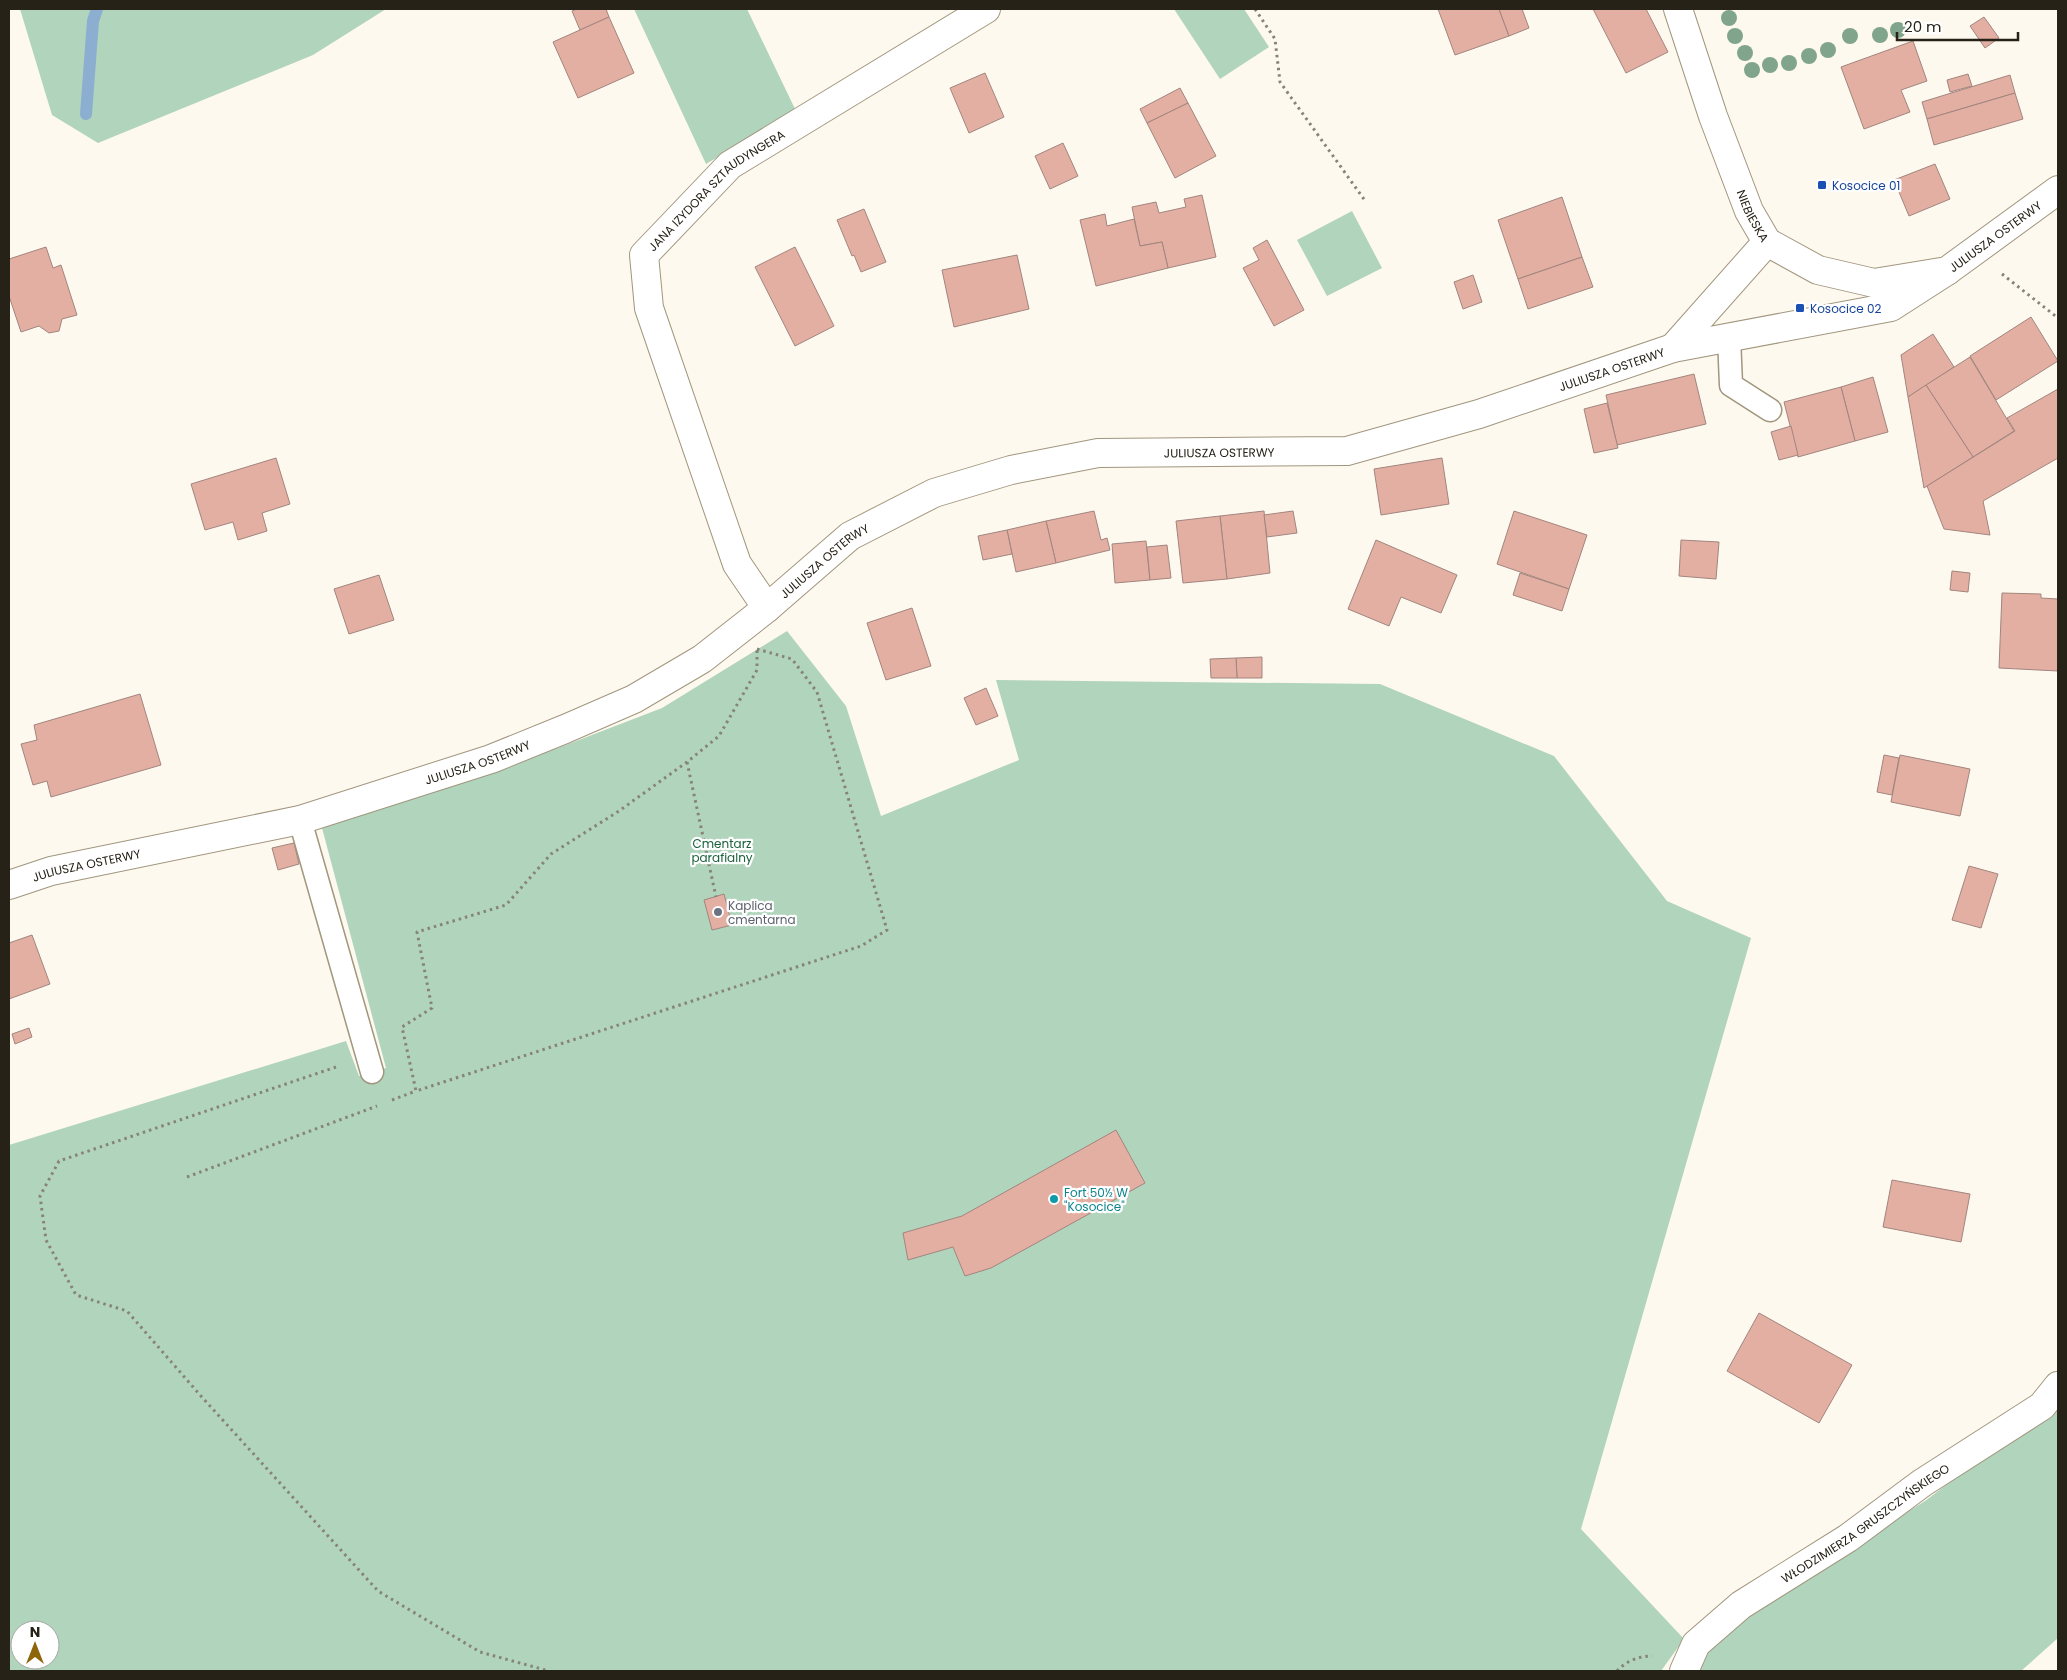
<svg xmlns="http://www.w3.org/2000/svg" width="2067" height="1680" viewBox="0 0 2067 1680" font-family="Poppins,sans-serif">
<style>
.green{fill:#b1d4bd;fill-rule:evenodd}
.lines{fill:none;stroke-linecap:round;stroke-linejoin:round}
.stream{stroke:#8caed0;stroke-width:12}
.building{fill:#e2afa2;stroke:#a2857e}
.service-casing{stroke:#a1967e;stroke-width:25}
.minor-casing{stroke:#a1967e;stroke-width:30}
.tertiary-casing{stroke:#a1967e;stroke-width:30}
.path{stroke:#878378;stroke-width:3;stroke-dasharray:2.5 4;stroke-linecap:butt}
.service{stroke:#fff;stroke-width:22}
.minor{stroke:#fff;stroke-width:28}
.tertiary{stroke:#fff;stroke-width:28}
.tree{fill:#81a58c}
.transit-dot{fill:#1a4fb4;stroke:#fff;stroke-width:2}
.worship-dot{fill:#6b7280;stroke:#fff;stroke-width:2}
.culture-dot{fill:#0f9aa8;stroke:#fff;stroke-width:2}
.labels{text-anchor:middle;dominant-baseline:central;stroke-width:4.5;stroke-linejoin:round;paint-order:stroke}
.transit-label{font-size:12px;fill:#164399;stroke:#fff;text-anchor:start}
.street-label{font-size:12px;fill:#262218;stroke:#fff}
.park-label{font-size:12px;fill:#1a613b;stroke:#fff}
.worship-label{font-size:12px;fill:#5b616d;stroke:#fff;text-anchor:start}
.culture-label{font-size:12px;fill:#0d838f;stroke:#fff;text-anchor:start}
</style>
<rect width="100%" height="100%" fill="#fef9ee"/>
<!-- green -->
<g class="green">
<path d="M20,9H386L313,55L98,143L52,115Z"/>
<path d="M634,9H747L796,111L706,164Z"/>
<path d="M1174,9H1244L1269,47L1220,79Z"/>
<path d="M1352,211L1382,268L1327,296L1297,240Z"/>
<path d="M787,631L846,706L881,816L1019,760L996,680L1380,684L1554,756L1667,901L1751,938L1581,1529L1684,1639L1661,1671H9V1145L346,1041L359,1076L386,1068L322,828L558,748L662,708ZM20,1630H50V1660H20Z"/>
<path d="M2058,1400V1638L2021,1671H1698L1717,1637L1739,1617L1925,1501Z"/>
</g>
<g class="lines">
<!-- stream -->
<path class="stream" d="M86,114L93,21L97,9"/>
</g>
<!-- building -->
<g class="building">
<path d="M577,9H606L609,17L580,30L572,11Z"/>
<path d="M1438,9H1499L1509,36L1455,55Z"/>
<path d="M1499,9H1522L1529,28L1509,36Z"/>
<path d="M1593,9H1646L1668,52L1626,73Z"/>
<path d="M609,17L634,73L578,98L553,42Z"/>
<path d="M1984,17L1999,38L1985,48L1970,26Z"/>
<path d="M1913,41L1927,81L1901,90L1910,112L1864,129L1841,67Z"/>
<path d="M985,73L1004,117L969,133L950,88Z"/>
<path d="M1968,74L1972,86L1950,92L1947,80Z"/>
<path d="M2010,75L2015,93L1927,119L1922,102Z"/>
<path d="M1180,88L1188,103L1147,123L1140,109Z"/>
<path d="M2015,93L2023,119L1934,145L1927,119Z"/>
<path d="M1188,103L1216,156L1175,178L1147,123Z"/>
<path d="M1063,143L1078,176L1050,189L1035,156Z"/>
<path d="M1935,164L1950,199L1909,216L1894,180Z"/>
<path d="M1202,195L1216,257L1168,268L1162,242L1140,246L1132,207L1156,202L1159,213L1186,207L1184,199Z"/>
<path d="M1562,197L1582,257L1518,279L1498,220Z"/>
<path d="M864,209L886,262L861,272L854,255L852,256L837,220Z"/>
<path d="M1105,214L1107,226L1134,219L1140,246L1162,242L1168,268L1096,286L1080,220Z"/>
<path d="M1267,240L1304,310L1274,326L1243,268L1259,260L1253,248Z"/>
<path d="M46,247L53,268L61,265L77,315L62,319L59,331L49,333L39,326L21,332L9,296V259Z"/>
<path d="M795,247L834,326L795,346L755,267Z"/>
<path d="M1017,255L1029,309L954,327L942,270Z"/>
<path d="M1582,257L1593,287L1528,309L1518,279Z"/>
<path d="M1473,275L1482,302L1463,309L1454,282Z"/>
<path d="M2031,317L2058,361L1996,400L1970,356Z"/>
<path d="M1933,334L1954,367L1908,397L1901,355Z"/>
<path d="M1970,357L2014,431L1973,457L1926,385Z"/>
<path d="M1694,374L1706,424L1617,445L1606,395Z"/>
<path d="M1873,377L1888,432L1855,441L1841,387Z"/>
<path d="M1926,385L1973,457L1924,488L1908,397Z"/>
<path d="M1841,387L1855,441L1798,457L1784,402Z"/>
<path d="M2058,389V458L1983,501L1990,535L1944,529L1927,486L2015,431L2007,418Z"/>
<path d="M1607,403L1618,448L1594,453L1584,409Z"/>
<path d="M1791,426L1798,455L1779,460L1771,432Z"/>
<path d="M276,458L290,504L262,513L267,531L238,540L233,522L205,530L191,484Z"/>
<path d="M1442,458L1449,504L1381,515L1374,469Z"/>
<path d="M1094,511L1101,540L1107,538L1110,550L1056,563L1046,521Z"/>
<path d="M1264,511L1270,573L1227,579L1220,516Z"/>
<path d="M1293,511L1297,533L1267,537L1264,515Z"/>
<path d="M1514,511L1587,535L1569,589L1497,564Z"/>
<path d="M1220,516L1227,579L1183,583L1176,521Z"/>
<path d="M1046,521L1056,563L1016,572L1007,530Z"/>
<path d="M1007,530L1012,554L983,560L978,536Z"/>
<path d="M1376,540L1457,575L1441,613L1401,597L1389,626L1348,609Z"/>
<path d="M1681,540L1719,542L1716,579L1679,576Z"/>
<path d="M1146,541L1150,580L1115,583L1112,544Z"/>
<path d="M1167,545L1171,578L1150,580L1147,547Z"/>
<path d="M1952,571L1970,573L1968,592L1950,590Z"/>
<path d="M1520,573L1569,589L1562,611L1513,595Z"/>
<path d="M379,575L394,620L349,634L334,589Z"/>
<path d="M2002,593L2041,594V598L2058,599V671L1999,668Z"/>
<path d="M912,608L931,666L886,680L867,623Z"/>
<path d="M1262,657V678H1237L1236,658Z"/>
<path d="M1236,658L1237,678H1211L1210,659Z"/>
<path d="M986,688L998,716L976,725L964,698Z"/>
<path d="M140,694L161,765L51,797L47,781L33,785L21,744L37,740L34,725Z"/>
<path d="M1884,755L1899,758L1892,795L1877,792Z"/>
<path d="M1900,755L1970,769L1960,816L1891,802Z"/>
<path d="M294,843L299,864L278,870L272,848Z"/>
<path d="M1969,866L1998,874L1981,928L1952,920Z"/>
<path d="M724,894L732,925L712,930L704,900Z"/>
<path d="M32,935L50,984L9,999V943Z"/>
<path d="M29,1028L32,1037L15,1044L12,1034Z"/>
<path d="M1116,1130L1145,1183L991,1268L965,1276L953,1247L908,1260L903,1233L962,1216Z"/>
<path d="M1892,1180L1970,1194L1961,1242L1883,1227Z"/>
<path d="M1759,1313L1852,1365L1819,1423L1727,1371Z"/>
</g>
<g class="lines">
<defs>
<g id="service">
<path d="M1729,337L1731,385L1770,410"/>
<path d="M300,820L372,1072"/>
</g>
<g id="minor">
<path d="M1673,348L1767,242"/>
<path id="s1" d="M767,608L737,564L649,308L644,255L730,165L986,9"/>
<path id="s2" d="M9,885L51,871L300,820L491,759L565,729L634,699L702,659L767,608L850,536L934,493L1011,470L1098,453L1347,451L1479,414L1673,348L1891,307L1947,271"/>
<path id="s3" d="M1684,1671L1696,1644L1741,1605L1848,1538L1922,1483L2042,1406L2058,1386"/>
</g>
<g id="tertiary">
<path id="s4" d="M1678,9L1713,116L1749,211L1767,242L1818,270L1874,283L1947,271L2058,190"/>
</g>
</defs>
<!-- service casing -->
<use href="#service" class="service-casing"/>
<!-- minor casing -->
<use href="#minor" class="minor-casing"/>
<!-- tertiary casing -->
<use href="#tertiary" class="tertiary-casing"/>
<!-- path -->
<g class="path">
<path d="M1255,9L1275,39L1280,82L1366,202"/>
<path d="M2002,274L2058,318"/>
<path d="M757,649L792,659L817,692L887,930L861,946L416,1091L402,1027L432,1008L417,932L506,905L551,854L619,811L687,762L719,736L757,670Z"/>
<path d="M687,762L716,897"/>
<path d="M336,1067L59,1161L40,1196L46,1240L76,1295L127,1311L200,1395L378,1591L480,1652L549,1671"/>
<path d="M392,1100L416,1091"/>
<path d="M187,1177L377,1106"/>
<path d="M1617,1671C1626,1661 1639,1656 1652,1656"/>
</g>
<!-- service -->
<use href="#service" class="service"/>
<!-- minor -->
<use href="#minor" class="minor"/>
<!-- tertiary -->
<use href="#tertiary" class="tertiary"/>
</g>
<!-- trees -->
<g class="tree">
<circle cx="1729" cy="18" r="8"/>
<circle cx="1898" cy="30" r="8"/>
<circle cx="1880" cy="35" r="8"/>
<circle cx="1735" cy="36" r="8"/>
<circle cx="1850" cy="36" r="8"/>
<circle cx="1828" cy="50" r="8"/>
<circle cx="1745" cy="53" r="8"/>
<circle cx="1809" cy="56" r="8"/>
<circle cx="1789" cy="63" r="8"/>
<circle cx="1770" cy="65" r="8"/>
<circle cx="1752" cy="70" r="8"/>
</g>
<!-- markers -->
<g class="transit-dot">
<rect x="1817" y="180" width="10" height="10" rx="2.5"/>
<rect x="1795" y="303" width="10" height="10" rx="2.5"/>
</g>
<circle class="worship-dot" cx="718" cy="912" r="5"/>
<circle class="culture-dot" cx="1054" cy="1199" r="5"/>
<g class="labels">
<!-- transit labels -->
<g class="transit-label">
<text x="1832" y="185">Kosocice 01</text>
<text x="1810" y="308">Kosocice 02</text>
</g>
<!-- street labels -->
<g class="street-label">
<text stroke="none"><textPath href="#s1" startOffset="475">JANA IZYDORA SZTAUDYNGERA</textPath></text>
<text stroke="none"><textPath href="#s4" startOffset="220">NIEBIESKA</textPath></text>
<text stroke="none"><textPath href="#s4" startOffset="499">JULIUSZA OSTERWY</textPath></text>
<text stroke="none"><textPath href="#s2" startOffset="1715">JULIUSZA OSTERWY</textPath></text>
<text stroke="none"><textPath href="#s2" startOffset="1310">JULIUSZA OSTERWY</textPath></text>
<text stroke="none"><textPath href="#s2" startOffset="890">JULIUSZA OSTERWY</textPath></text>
<text stroke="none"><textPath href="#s2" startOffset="485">JULIUSZA OSTERWY</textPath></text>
<text stroke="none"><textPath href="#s2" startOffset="80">JULIUSZA OSTERWY</textPath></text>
<text stroke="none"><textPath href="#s3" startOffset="238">WŁODZIMIERZA GRUSZCZYŃSKIEGO</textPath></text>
</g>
<!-- park labels -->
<g class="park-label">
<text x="722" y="843">Cmentarz<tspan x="722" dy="14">parafialny</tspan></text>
</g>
<!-- worship labels -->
<g class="worship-label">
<text x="728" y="905">Kaplica<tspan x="728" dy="14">cmentarna</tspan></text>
</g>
<!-- culture labels -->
<g class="culture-label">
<text x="1064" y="1192">Fort 50½ W<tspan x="1064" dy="14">"Kosocice"</tspan></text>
</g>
</g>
<!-- border -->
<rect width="2067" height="1680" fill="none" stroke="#262218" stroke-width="20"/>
<!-- north arrow -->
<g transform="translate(35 1645)"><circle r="24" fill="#ffffff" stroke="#a8a7a3"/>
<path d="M0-4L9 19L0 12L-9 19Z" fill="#8e650a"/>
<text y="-8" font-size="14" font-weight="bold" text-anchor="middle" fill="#262218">N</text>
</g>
<!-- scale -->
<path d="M1897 32v8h121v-8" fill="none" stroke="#262218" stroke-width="2.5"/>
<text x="1904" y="32" font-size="15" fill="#262218" stroke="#ffffff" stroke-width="4" paint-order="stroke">20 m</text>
</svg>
